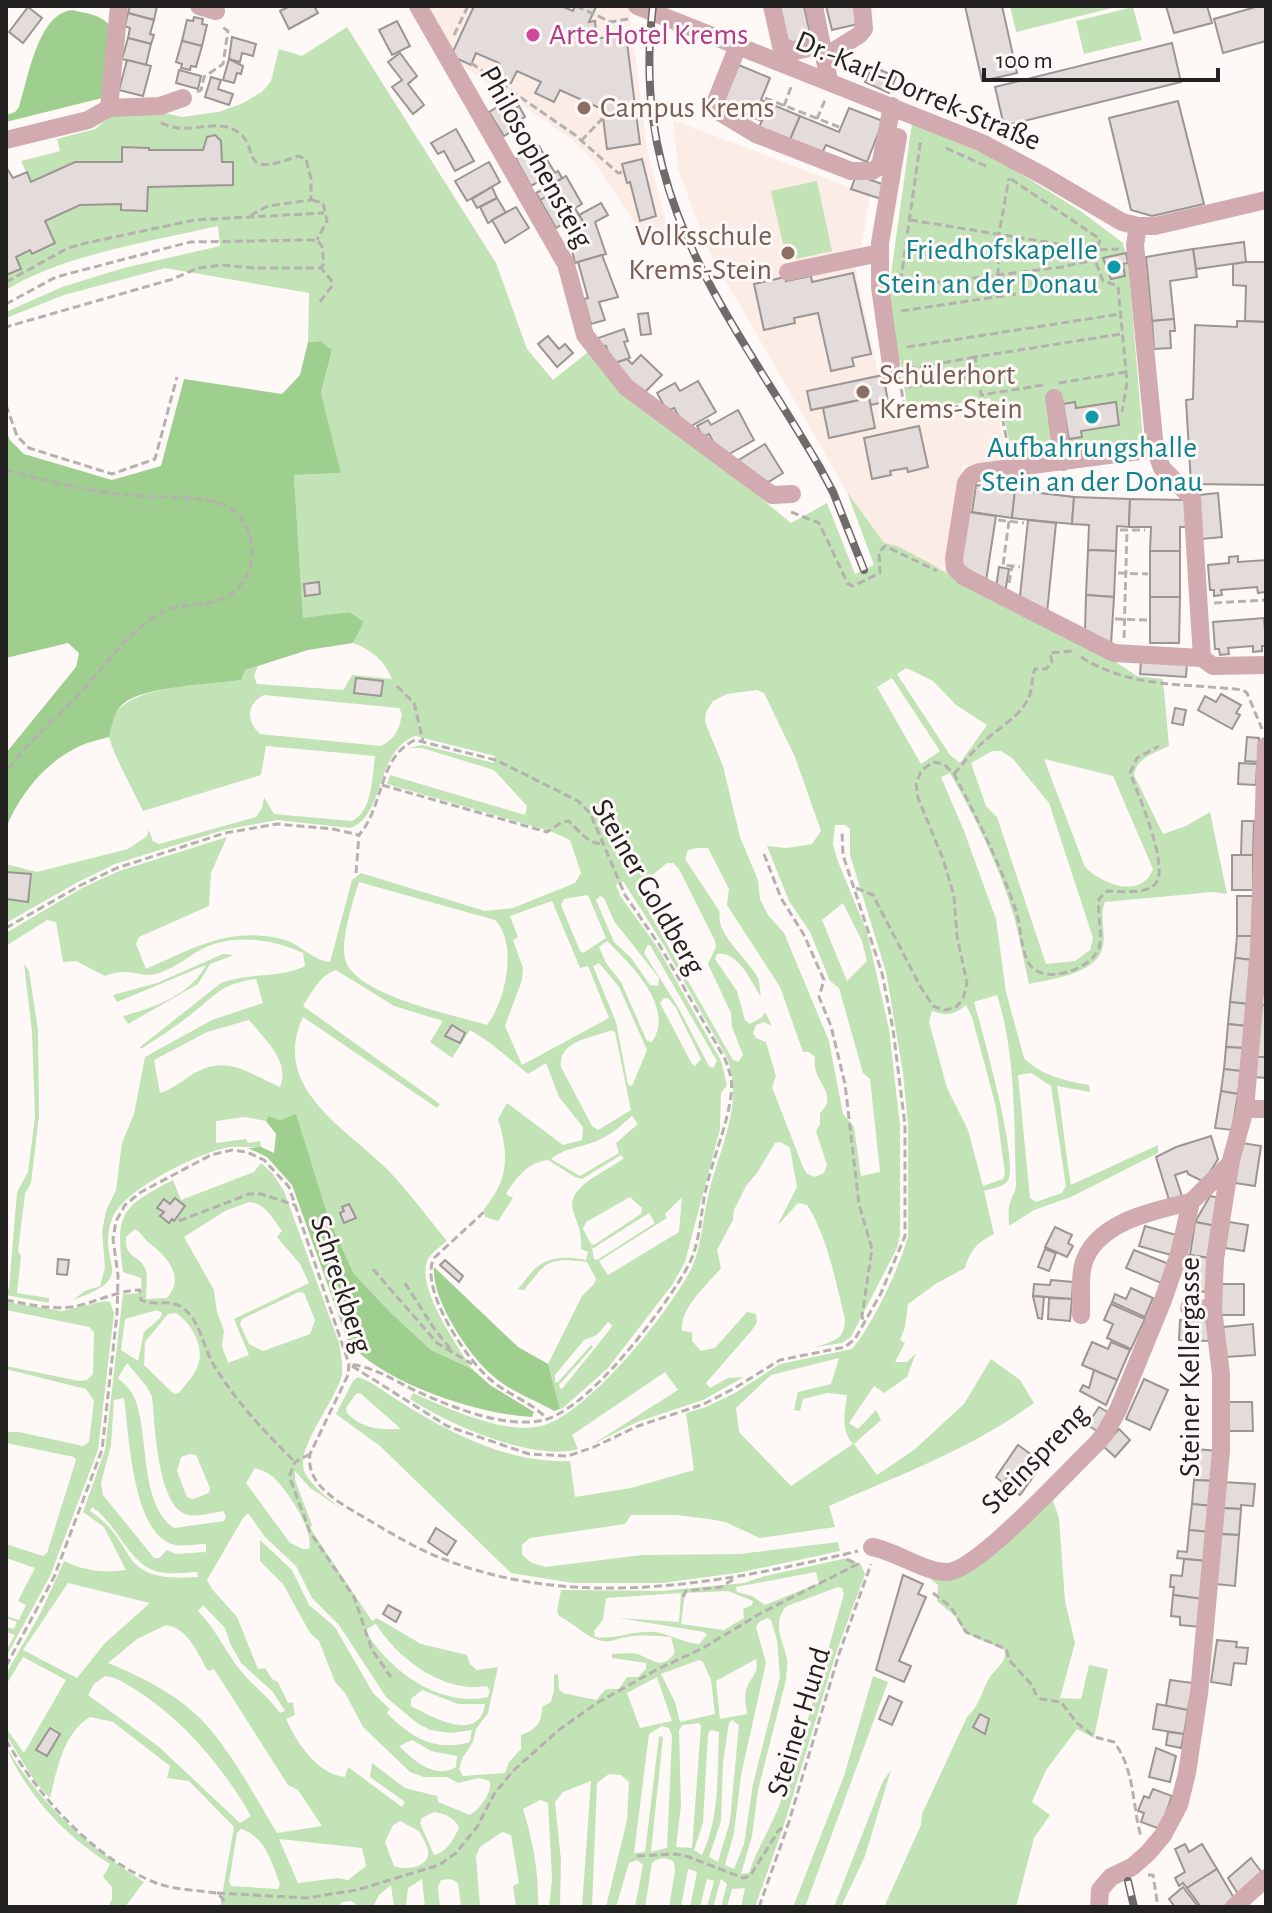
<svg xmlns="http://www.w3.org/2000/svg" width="1272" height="1913" viewBox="0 0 1272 1913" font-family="'Alegreya Sans',sans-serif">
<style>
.built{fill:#fbece6}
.green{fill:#c1e3b6;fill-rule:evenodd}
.forest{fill:#9ecf8f}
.building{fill:#e3dcdb;stroke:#9c9594;stroke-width:2}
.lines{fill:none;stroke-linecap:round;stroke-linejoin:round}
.path{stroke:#b5b1af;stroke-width:3;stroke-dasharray:8 4;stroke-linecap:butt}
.minor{stroke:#d2abb0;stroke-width:18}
.rail-casing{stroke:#6e6b6a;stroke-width:8}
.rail{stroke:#fef9f7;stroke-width:5;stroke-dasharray:15;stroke-linecap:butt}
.hotel-dot{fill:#d1479c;stroke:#fef9f7;stroke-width:3}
.education-dot{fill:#8d6e63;stroke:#fef9f7;stroke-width:3}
.culture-dot{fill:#0f9aa8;stroke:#fef9f7;stroke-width:3}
.labels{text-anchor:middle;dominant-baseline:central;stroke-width:6;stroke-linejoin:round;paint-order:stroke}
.hotel-label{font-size:30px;fill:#b23c85;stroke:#fef9f7;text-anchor:start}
.street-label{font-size:30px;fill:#242221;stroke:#fef9f7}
.education-label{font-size:30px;fill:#785e54;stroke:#fef9f7;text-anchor:start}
.culture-label{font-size:30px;fill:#0d838f;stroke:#fef9f7;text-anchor:end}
</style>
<rect width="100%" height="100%" fill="#fef9f7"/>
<!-- built -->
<g class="built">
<path d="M424,6H629L647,149L669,233L645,239L594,162L572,139L454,60Z"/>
<path d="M673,120L870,195L861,249L855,265L877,369L885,368L895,420L985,405L998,413L1007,459L963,466L947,573L897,546L884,543L847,492L707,248L678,169Z"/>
</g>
<!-- green -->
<g class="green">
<path d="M1010,6H1120L1016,32Z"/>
<path d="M1133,7L1142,40L1084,54L1076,21Z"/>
<path d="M347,27L496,263L527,349L553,380L588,352L669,423L791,523L827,503L855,574L874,565L847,492L884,543L897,546L930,563L963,583L1111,659L1137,676L1163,679L1169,746C1155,753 1136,758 1134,775L1163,834L1186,826L1210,812L1227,894L1213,892L1105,902C1099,916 1106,931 1103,946C1098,974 1052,979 1029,984C1024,962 1020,939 1014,917C1000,867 975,817 950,773L941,777L964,831L996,919L1006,992L1024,1058C1040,1075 1066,1081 1089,1085L1090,1092L1057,1086C1063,1119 1065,1152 1071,1185L1158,1145V1153L1071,1197L1034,1210L1009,1226C1009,1220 1008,1213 1009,1207C1010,1199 1016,1192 1016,1184C1014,1122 1016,1055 997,995L974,1002C981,1027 1021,1167 1007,1182C1002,1187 990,1189 984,1191L994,1234C978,1242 970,1250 965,1268L937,1283L908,1304L905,1327L900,1340L905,1343L895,1362H907L916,1353L907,1377L884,1393L874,1386L849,1423L858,1429L876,1410L881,1420L854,1444L877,1475L914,1450L964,1404L991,1359L1020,1380L1034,1403C971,1449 899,1475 829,1506L835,1527L760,1538L725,1522L709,1519L676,1515H631L625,1524L530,1538L522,1545V1554L530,1562L545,1567L642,1555L740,1554L838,1542L840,1551L737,1573L662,1583H573L511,1573L380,1446L336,1414L353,1381L358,1377L370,1382C428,1421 497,1464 570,1461L575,1497L631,1488L694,1470L686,1413L706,1407L735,1393L780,1364L852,1349C873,1324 900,1267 908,1236V1125L903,1073L886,972L850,855V829L845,825H835L833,844L837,859L867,932L889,1029L900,1126V1235L897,1248L851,1337L842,1343L816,1347C835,1340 844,1341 845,1319C835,1280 828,1238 807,1205L798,1203L777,1226L797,1187L790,1148L781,1142L775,1143L757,1173L746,1186L734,1210L733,1220L717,1250L721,1268C707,1285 679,1309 682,1331L692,1332V1341L701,1351L715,1348L747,1312L756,1314L757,1322L752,1330L706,1383L710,1388L728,1378L744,1377L703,1400L637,1422L593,1444L678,1390L665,1372L572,1435L578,1449C533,1462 448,1424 410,1399L413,1393C446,1408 505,1435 541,1426C588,1415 673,1308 693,1265C703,1240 703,1213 710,1188C721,1146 744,1101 727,1058L663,944L623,881L616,885L621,897L658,948L721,1061L727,1085L721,1093L720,1129L685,1262L672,1285L608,1368L563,1408L560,1409L548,1364L582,1296L594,1284L596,1279L587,1262C546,1257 548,1261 524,1290L517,1289C523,1285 525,1280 530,1274C545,1256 564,1256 586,1260L588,1252L581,1249C582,1233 578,1225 573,1211C566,1185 606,1173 624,1158L621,1155L582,1179L575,1177L548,1160C528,1162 516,1178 506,1194L513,1198L498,1221L485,1217L484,1209C509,1180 509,1154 498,1119L507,1103L563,1145L582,1140L583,1127L559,1097L546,1063L528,1074L489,1042L470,1030L452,1058L430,1042L443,1021L394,1006L336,970C320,975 312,992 303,1006L440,1104L437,1108L303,1017C270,1088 346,1128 388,1170C409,1192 428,1218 447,1241C439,1248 428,1254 426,1265C420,1293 457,1345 472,1369L431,1350L392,1314L354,1274L281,1120L270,1116L266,1121L245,1117L216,1121V1143L246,1139L248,1143L260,1141L261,1147C251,1148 240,1146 230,1147C200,1152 122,1190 112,1219C95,1265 142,1276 73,1300L85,1291L100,1286L105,1268L102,1231L106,1211L116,1190L122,1143L134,1114L145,1057L212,1020L263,1003L256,979C221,983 215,996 189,1016C174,1028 157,1038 141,1049L140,1047L221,983C249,972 278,979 305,966L303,953C272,939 234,933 202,949C187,957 175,968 159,973C145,978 136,971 123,972C117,972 110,974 105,976L76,961L63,962L56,922L47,920L6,946V933L82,888L119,871L227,837L211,873L209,906L139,937L136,944L146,969C193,948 232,925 285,940C302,945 312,960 330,962L352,880L361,873L485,911L513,908L575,883L581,873L570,840L550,831L387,784L390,775L525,815L527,806L494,770L422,748H409L422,745L494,763L495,756L415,736C374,752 386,816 350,828L277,820L224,830L115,864L78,882L6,923V864L37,872L128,849L147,836L149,830L153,841L159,844L256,817L262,808L264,797L274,814L352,821C373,811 372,776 375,756L266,746L261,775L143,811C136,796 110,748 109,736C105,683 206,685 241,680L245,670L258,666L254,676L257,684L343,690L352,675L392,679C384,660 372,650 353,643L364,622L350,612L303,619L294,475L341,473L321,393L332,350L321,341L308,342L309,293L165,268L64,295L6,318V312L62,287L124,268L220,246L218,226C153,241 62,255 6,290V275L21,268L16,257L30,250L32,254L54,243L45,221L80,205L121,204V210L147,211L148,187L233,185V163L222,162L221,141L215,135L207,137L203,150H149L148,148L123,147L122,162H75L31,182L21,161L60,151L57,139L95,129L111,116L160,112L182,117L218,112L241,104L262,92L271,81L279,49L302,56ZM906,668L933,681L956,705L987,725L960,763L950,755L897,674ZM892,678L940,751L921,764L877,687ZM757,690L764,693L795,757L821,831L812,844L787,848L767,846L789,901L810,932L830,981L839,988L863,1073L870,1079L880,1172L861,1176L854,1127L843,1114L829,1041L784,933L768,915L760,899L758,880L740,837L723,766L705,722L706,712L713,701L727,694ZM264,695L399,708L402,714C399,730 396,738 381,746L260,734C246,721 246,704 264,695ZM992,751H1001L1012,758L1049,803L1093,938L1090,950L1075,961L1046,964L997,817L986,806L971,763ZM1044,759L1113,776L1153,869C1141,900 1102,884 1085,867ZM697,848H708L729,889L727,905L780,987L803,1052H809L815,1057C810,1081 841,1093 820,1113V1124L816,1131L827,1165L824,1173L815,1177L807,1174L803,1167L772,1087L776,1076L766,1042L756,1038L753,1033L756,1025L764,1022L772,1026L765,1012L762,1017L750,1024L745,1020L737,991L715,959L717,954C739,951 751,982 761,997C760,992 760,984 758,978C749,960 714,933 720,912L685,859L688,850ZM667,863H673L679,869L715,941L716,947L708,964L731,1013L732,1027L743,1055L738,1062L733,1060L642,900L645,881ZM359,882L495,920C518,943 506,1001 487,1025C454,1015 359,996 346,962C339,943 353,901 359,882ZM588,895L606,938L583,953L580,951L561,905L564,899ZM600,896L604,898L614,921L659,978L658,986L650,985L632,959L614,942L596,900ZM552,901L580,968L588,966L609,1018L522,1065L505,1026L522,980L523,968L513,940L518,937L510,916ZM843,903L862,941L867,961L847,981L822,920ZM607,941C629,963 676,1007 652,1042L647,1041L621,982L606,963L599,947ZM650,945L717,1061L713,1068L709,1066L678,1007L644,953L647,946ZM599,963L619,987L647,1050L632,1086L628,1085L616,1022L593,966ZM664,998H668L676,1008L701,1059L695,1066L692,1064L660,1003ZM966,1005L972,1017L996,1107L1005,1174L1003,1179L983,1186L968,1130L947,1088L929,1022L932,1011C947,1016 954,1015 966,1005ZM249,1020C264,1039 291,1062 280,1087C256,1077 231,1057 203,1069C187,1075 177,1088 160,1093L154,1060L207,1032ZM611,1030L615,1032L631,1110L598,1130L592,1126L561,1067C558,1040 593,1038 611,1030ZM1031,1073L1051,1086L1066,1186L1062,1193L1036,1202L1030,1198L1018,1075ZM632,1116L638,1124L616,1143L619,1153L580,1176L551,1159C565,1148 578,1148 594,1142C608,1137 621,1126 632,1116ZM630,1197L642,1208L641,1214L594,1245L591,1244L583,1229L586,1222ZM682,1197L679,1232L608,1275L599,1261L667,1218L665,1214ZM649,1213L655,1223L597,1260L594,1259L592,1249ZM608,1322L612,1325L611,1328L562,1389L560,1388L559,1385L593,1347L591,1345L558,1382H555V1375L584,1340L597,1335ZM839,1358L831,1384L798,1392L794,1410L800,1411L803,1399L827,1393L847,1395C845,1412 840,1430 853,1444L791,1486L739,1432L736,1408L771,1375ZM360,1393L400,1428V1429C378,1430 363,1429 347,1413L346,1408L356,1394Z"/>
<path d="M912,123L999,160L1082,212L1123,243L1128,263L1143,439L1013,460L1001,402L991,403L990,398L908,412L900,360H895L887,303Z"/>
<path d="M817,181L832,251L787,261L771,191Z"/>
<path d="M223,954L234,955L210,964L198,984L128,1024L123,1016C153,1008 191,995 206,965L117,1002L113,995L157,983Z"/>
<path d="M24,964L29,971L38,1030L39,1116L31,1183L25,1194L18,1251L21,1256L17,1293L49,1298V1303L6,1295V1290L9,1289L17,1192L28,1172L35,1117L32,1031Z"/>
<path d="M261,1163L273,1174L284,1191L339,1343C341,1354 343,1364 342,1374C337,1400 293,1450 305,1473C313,1488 330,1499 342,1509L310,1488L295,1471V1480L312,1525L310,1528L372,1621L377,1618L421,1644L467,1655L470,1664L477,1670L498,1667L488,1713L476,1729L473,1742L463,1757L459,1769L463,1776L505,1773L509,1762L521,1749V1735C536,1729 542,1724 542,1707L551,1702L554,1690V1675L558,1674L559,1689L563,1693L596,1700L606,1689H619L627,1677H638L646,1669V1663L612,1658V1654C621,1654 632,1652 640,1655C654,1661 664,1670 675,1652L671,1637C657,1636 641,1634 627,1637C618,1638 611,1643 602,1641C586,1638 574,1623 559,1616L557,1611L561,1590L662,1591L744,1583L765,1576L847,1558L861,1565L865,1574L836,1653L784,1825L755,1907H741L745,1888L732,1889L727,1907H721L727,1884L721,1879L713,1907H707L714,1881L707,1879L700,1907H690L697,1872L688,1869L681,1907H669L675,1871L674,1862C665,1857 660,1857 652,1863L645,1907H635L643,1865L637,1860L629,1863L616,1907H606L627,1820L629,1782L621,1775L609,1774L597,1783L592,1907H582L591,1781L563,1792L555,1802L561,1860L560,1907H549L552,1879L548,1803L540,1800L523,1809C533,1841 539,1873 538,1907H516L513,1886L519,1883L511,1835L502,1832L480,1847L476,1856L480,1907H461L458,1883L451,1879L441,1880L438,1887L440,1907H425L422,1879L408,1888L406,1907H394L391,1885L379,1895L373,1907H359L352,1901L342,1902L338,1907H220L234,1827L189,1781L167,1778L170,1766L113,1722L90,1717C63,1733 57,1770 50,1798L36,1783L6,1735V1728L24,1753L66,1680L23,1657L6,1685V1674L40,1614L64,1561C85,1571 103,1573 126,1570L104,1527L83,1512L105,1450L123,1294L142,1293L141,1278L123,1272C115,1213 121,1207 173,1180L181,1200L254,1172ZM249,1202C265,1203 273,1219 282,1231L277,1237L300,1264L309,1283L234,1319L249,1355L228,1363L222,1346L224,1331L217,1312L214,1290L184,1237L225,1211ZM135,1229C141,1233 144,1238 149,1243C166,1255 186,1277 167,1298L146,1299C146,1291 148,1279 146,1271C141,1254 124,1260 126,1237ZM299,1292L304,1293L315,1320L310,1334L263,1351L249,1344L240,1324L242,1319ZM157,1310L162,1313L160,1318L144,1332L138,1361L121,1350L125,1319ZM176,1313C191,1323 205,1346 198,1365C195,1375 185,1385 179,1393L174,1394L144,1365L145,1342L168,1314ZM127,1363L147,1387L152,1397C155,1424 157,1502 185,1514C195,1518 212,1513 223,1511L226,1516L224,1521L174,1528C138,1503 150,1432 134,1397C131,1389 124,1384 118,1378ZM124,1398C129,1434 132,1526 169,1543C179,1548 194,1544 206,1544V1552L176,1554L167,1550L159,1558H154L103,1495L101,1483L111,1445L114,1400ZM190,1454L196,1455L210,1488L209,1493L193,1499L187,1497L177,1471L181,1457ZM255,1468C260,1470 267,1472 272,1476C286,1488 315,1531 309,1549H303L290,1543L246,1483ZM92,1507C119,1524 129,1570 165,1573C176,1574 187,1572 197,1572L198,1577C113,1583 142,1546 90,1511ZM248,1513L265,1537L296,1566L312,1598L339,1625L386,1697L417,1723L430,1730L451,1733L472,1730L470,1742C436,1752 411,1738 387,1713L390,1709L373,1693L335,1627L309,1605L292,1570L260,1540V1561L283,1584L310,1633L319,1641L335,1682L345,1693L363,1727L410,1772L424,1777H447L458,1783L479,1778L490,1781C492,1793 480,1809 470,1815L438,1802L437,1796L405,1788L372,1763L370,1777L405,1802L402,1807L348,1767L345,1777C317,1774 297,1743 286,1719L295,1715L293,1702L288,1703L278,1682L272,1679L265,1668L258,1669L237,1617L212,1589L207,1580L243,1518ZM816,1572L819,1583L765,1605L752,1596L737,1592L736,1587ZM68,1583L150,1603L105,1643L77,1678L23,1650ZM838,1587L842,1588L844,1594C823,1666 804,1740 777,1811C768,1832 756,1851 749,1873L741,1874L752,1836L758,1790L786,1680C786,1673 788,1666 787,1659C783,1641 771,1622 787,1606ZM728,1591L753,1601L752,1605L743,1609L744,1618L724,1630L681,1624L685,1593ZM681,1593L679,1622L619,1618L704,1632L707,1635L699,1644C684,1643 670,1634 654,1632C633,1630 616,1640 595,1637L594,1631L603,1620L606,1598ZM203,1605L225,1628L230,1643L241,1663L273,1692L285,1711L280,1713C267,1695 253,1686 240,1670C225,1651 216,1629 198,1611ZM767,1618L771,1620L777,1640L780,1677L753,1784L744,1844L734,1869L725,1865L734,1833L741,1775L766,1663L756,1627L759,1622ZM376,1624C398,1659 444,1694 487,1686L490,1691L488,1697C440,1708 388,1670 365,1630ZM166,1625C188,1628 198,1654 208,1671L214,1669L288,1785L298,1790L322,1826L277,1833C257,1800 238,1764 214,1734C187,1699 147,1679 108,1663L137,1639ZM756,1659C759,1672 753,1675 748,1685C743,1694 746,1705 747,1714L720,1719L716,1681ZM699,1660L703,1662L711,1680L715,1714L680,1722L675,1702L661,1674ZM105,1676C116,1677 124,1683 133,1688C183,1719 222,1766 251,1816L240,1823L158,1746L88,1695L94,1684ZM657,1677L672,1721L640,1728L627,1693ZM422,1690L458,1704H485C479,1744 432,1717 411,1706V1699ZM732,1720L739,1725L730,1821L718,1862L709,1857L721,1821L723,1763L729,1723ZM699,1723L701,1726L692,1848L676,1847L681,1805L679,1730L683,1725ZM662,1726L669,1728L672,1736L667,1848L651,1852L663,1737L659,1736L645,1852L634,1853L649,1734ZM711,1730L719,1732C717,1774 720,1817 702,1855L694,1850L703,1823L708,1734ZM412,1740L431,1751L457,1756L456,1767C435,1780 413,1760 399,1746ZM434,1812C446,1814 453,1817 459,1827C455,1838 446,1853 434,1855L420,1823L422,1818ZM400,1821L419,1831C422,1837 430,1849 428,1855C426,1869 403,1870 394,1866L385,1842L393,1825ZM241,1829C266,1837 271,1862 280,1884L278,1889L231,1886L229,1882L237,1833ZM279,1839L362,1848L366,1866L348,1880L338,1878L298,1883Z"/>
<path d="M104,1301L110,1302L114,1313L98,1450L50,1576L6,1657V1651L15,1635L6,1632V1627L14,1629L17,1622L6,1618V1616L19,1620L26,1605L18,1601L35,1568L6,1558V1544L43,1556L47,1553L76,1460L74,1457L6,1443V1432H19L83,1446L89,1442L94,1401L86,1389L6,1369V1366L79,1381L87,1380L93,1374L94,1332L89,1327L6,1310V1302L62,1311Z"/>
<path d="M1052,1498L1059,1518L1065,1601L1075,1643L1060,1698L1081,1699L1089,1665L1108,1669L1094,1738L1077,1729L1046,1770L1032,1802L1050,1815L1034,1838L1016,1907H884L921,1825L922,1814L967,1717C980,1706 981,1691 990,1677C997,1667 1006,1664 1005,1650L965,1633L955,1616L937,1601L938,1585L930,1579L944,1578Z"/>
<path d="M873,1676L888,1682L805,1907H793L844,1776Z"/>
<path d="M6,1747C45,1809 83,1842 144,1882L125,1907H108L112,1899V1887L103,1877L110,1864C66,1837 27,1795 6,1747Z"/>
<path d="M891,1770L865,1856L841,1907H834L883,1781Z"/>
</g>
<!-- forest -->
<g class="forest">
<path d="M72,10C87,14 103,14 111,28L106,97L6,122V115L15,112L19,107C28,79 38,13 72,10Z"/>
<path d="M321,341L332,350L321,393L341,473L294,475L303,618L350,612L364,622L353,643L308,650L245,670L241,680C213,684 145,686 124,703C114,711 112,724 109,737C98,740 84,743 74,749C42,766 19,796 6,828V753L76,667L79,653L68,643L6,658V431L10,440L24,454L112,480L161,466L184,379L282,394L300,375L308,342Z"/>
<path d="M296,1114L329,1220L354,1274L392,1314L431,1350L472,1369L490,1385L534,1412L532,1417C477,1414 385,1384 348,1342L292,1185L267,1157L248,1148L261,1147L274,1153L276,1134L266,1121L269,1116L281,1120Z"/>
<path d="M434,1267L518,1347L548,1364L560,1409L554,1411C533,1399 511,1392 493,1376C469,1356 431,1299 434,1267Z"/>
</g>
<!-- building -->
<g class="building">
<path d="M130,6H157L154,20L128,13Z"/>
<path d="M290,6H314L318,13L289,29L280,11Z"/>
<path d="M474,6H561L573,11L575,6L596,7L589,22L595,21L596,32L591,33L592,39L626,35L640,144L607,149L602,109L560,90L554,102L535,93L541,82L517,71L511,83L494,75L499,63L476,53L471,65L451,56Z"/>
<path d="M778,6H804L811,38L786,44Z"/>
<path d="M826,6H854L858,24L832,30Z"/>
<path d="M965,6H1002L1017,73L982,81Z"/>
<path d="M1166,6H1207L1212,23L1174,33Z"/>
<path d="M1259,6H1266V41L1223,53L1214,19Z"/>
<path d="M28,7L42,18L23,43L9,32Z"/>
<path d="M128,13L154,20L150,34L154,35L151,44L128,38L130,28L125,26Z"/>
<path d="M194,17L203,19L202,24L207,25L202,46L182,41L187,20L193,21Z"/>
<path d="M397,21L410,46L392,55L379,30Z"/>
<path d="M232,37L256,44L253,56L242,53L240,62L229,59Z"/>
<path d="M128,38L151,44L146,65L122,59Z"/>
<path d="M182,41L202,46L196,67L191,66L190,70L181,68L182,64L176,62Z"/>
<path d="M1172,43L1181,82L1004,126L995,87Z"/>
<path d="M400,53L417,76L408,84L424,105L413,114L392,87L402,80L388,62Z"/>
<path d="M229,59L243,66L241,74L237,73L234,83L223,80Z"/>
<path d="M127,60L151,66L143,96L119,90Z"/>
<path d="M734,63L770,78L761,100L800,116L789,142L758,129L762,121L718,103Z"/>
<path d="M872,66L896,77L889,93L865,82Z"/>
<path d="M179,70L201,76L198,89L176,83Z"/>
<path d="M211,77L221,80L218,89L233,94L229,105L205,97Z"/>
<path d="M509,100L514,109L519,106L525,117L520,120L523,124L504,136L489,112Z"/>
<path d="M1178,101L1204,204L1152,216L1131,210L1109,118Z"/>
<path d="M849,108L883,121L867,162L826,145L821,155L789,142L800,116L839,132Z"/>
<path d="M456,129L474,161L455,171L444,151L438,154L431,143Z"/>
<path d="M215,135L221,141L222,162H233V185L148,187L147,211L121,210V204L80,205L45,221L55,243L32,254L30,250L16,257L21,269L6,275V167L13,178L27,172L31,182L75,162H122V147L149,148V150H203L207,137Z"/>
<path d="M539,146L555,173L531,186L516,159Z"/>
<path d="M642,159L656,216L640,221L630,182L627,183L622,164Z"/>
<path d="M489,162L500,182L467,201L455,181Z"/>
<path d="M558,171L562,178L545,188L541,181Z"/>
<path d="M856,175L885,185L881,199L851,189Z"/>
<path d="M566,176L582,204L575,208L579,215L556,228L540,200L559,189L555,183Z"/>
<path d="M555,183L559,189L540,200L536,193Z"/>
<path d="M492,187L497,198L477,208L472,199Z"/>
<path d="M497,198L506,213L488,223L480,207Z"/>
<path d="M601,203L608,215L595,222L606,254L575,263L567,230L585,225L579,215Z"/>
<path d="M516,207L529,228L505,243L492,220Z"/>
<path d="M579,215L585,225L569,230L565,223Z"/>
<path d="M1244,242L1246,262L1196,269L1193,249Z"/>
<path d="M1193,249L1197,277L1170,281L1174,319L1152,321L1146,257Z"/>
<path d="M1126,253L1128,263L1123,264L1125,276L1111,279L1103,258Z"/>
<path d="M602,255L618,297L599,302L605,320L591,324L584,299L588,298L578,262Z"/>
<path d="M1246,262H1266V322L1245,321L1246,286L1233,285V264Z"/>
<path d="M853,273L871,354L852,358L854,366L831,371L818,313L794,318L795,323L764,330L754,284L785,277L786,281L811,276L812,282Z"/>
<path d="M648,313L651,334L641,335L638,314Z"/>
<path d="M1174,319L1175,331H1170L1171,348L1154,349L1152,321Z"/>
<path d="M1237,321L1266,322V485L1191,484L1186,400L1193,399L1195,325L1237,327Z"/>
<path d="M624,329L628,341L624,342L630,358L612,364L606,346L601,347L598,338Z"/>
<path d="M548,336L559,349L565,344L573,353L557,367L538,344Z"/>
<path d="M641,355L662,375L643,394L612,364L627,359L632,364Z"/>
<path d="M883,375L888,401L871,405L869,398L811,410L807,391Z"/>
<path d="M698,381L716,412L686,429L674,408L667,411L657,393L675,383L680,391Z"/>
<path d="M869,398L875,428L829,438L823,408Z"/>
<path d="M1075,402L1076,408L1116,402L1119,425L1081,431L1082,437L1069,439L1063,404Z"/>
<path d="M738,410L754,440L722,458L709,434L703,437L697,426L708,420L711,425Z"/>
<path d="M919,426L928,467L908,472L907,468L890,471L891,475L872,479L864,438Z"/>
<path d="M765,444L783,473L762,486L737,461Z"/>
<path d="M976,485L1015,490L1012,518L972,512Z"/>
<path d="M1015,490L1074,497L1072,524L1012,518Z"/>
<path d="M1218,493L1222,537L1202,539L1198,495Z"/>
<path d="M1074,497L1130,499L1129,527L1117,526L1116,551L1088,550L1089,525L1072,524Z"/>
<path d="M1130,499L1188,500V527H1180V551H1150L1151,527H1129Z"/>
<path d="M968,512L996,516L986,581L960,564Z"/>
<path d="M1028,520L1056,523L1047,613L1020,596Z"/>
<path d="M1088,550L1116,551L1114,597L1086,595Z"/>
<rect x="1150" y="551" width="30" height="46"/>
<path d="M1238,556V562L1266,560L1265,592L1258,593L1257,587L1221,590L1222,595L1214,596V590H1210L1208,565L1229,563V557Z"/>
<path d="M999,567L1009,569L1005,593L996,588Z"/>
<path d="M319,582L320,594L305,596L304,584Z"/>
<path d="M1086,595L1114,597L1111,645L1085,630Z"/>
<path d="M1150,597H1180L1179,643H1150Z"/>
<path d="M1264,618L1266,646H1262V651L1253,652V646L1228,648L1229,654L1220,655L1219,649H1215L1213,622Z"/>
<path d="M1141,661L1187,663L1186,677L1140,674Z"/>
<path d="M356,678L383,681L381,696L354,693Z"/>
<path d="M1221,694L1241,705L1236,713L1240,715L1232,729L1198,710L1205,696L1216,702Z"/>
<path d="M1175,708L1186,710L1183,725L1172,723Z"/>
<path d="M1247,737L1259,738L1258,762L1245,761Z"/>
<path d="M1239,763L1257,764L1256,785L1238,784Z"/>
<path d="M1242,821H1254L1253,855H1241Z"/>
<rect x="1232" y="855" width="21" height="35"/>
<path d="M6,872L31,874L28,902L6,899Z"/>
<path d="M1237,896H1255L1254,936H1237Z"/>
<path d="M1237,936H1254L1253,960L1235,958Z"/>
<path d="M1235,958L1253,960L1248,1004L1230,1002Z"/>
<path d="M1230,1002L1248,1004L1246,1026L1228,1024Z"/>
<path d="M1260,1005H1266V1057H1256Z"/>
<path d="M1228,1024L1246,1026L1243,1048L1226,1047Z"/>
<path d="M452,1025L465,1033L460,1043L445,1036Z"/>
<path d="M1226,1047L1243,1048L1241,1071L1224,1069Z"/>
<path d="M1256,1057H1266V1078L1255,1077Z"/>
<path d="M1224,1069L1241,1071L1238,1094L1221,1091Z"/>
<path d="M1221,1091L1238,1094L1232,1130L1215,1128Z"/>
<path d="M1211,1136L1218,1159L1204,1182L1188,1174L1187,1171L1175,1175L1182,1196L1169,1200L1156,1157L1176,1147Z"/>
<path d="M1242,1143L1261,1146L1255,1186L1235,1183Z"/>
<path d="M1210,1196L1220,1198L1216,1226L1195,1222Z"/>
<path d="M175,1198L185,1206L174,1221L172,1219L169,1223L160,1216L164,1212L157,1208L164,1199L170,1204Z"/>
<path d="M349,1204L356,1218L344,1223L340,1213L344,1211L342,1207Z"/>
<path d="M1195,1222L1216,1226L1210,1258L1190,1255Z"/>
<path d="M1229,1222L1248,1225L1244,1251L1225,1248Z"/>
<path d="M1145,1226L1176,1235L1171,1255L1139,1246Z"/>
<path d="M1055,1227L1072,1235L1068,1243L1073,1246L1067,1257L1045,1247Z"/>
<path d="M1045,1249L1056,1253L1049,1271L1038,1267Z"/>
<path d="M1134,1250L1169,1264L1161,1283L1126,1268Z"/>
<path d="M1188,1255L1210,1258L1206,1292L1185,1290Z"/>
<path d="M58,1259L69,1260L67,1275L57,1274Z"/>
<path d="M445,1260L463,1276L459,1282L440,1265Z"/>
<path d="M1051,1280L1073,1282L1072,1299L1033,1296L1034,1284L1050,1285Z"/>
<rect x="1220" y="1284" width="24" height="31"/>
<path d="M1131,1288L1153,1298L1145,1317L1112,1302L1115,1294L1126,1299Z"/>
<path d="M1033,1296L1044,1297L1042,1319L1038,1318Z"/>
<path d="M1049,1298L1072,1299L1070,1321L1048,1319Z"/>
<path d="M1111,1304L1145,1319L1131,1349L1107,1338L1113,1324L1104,1320Z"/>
<path d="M1180,1320L1211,1321L1210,1341L1179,1340Z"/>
<path d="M1253,1324L1255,1355L1226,1357L1223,1327Z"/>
<path d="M1092,1342L1108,1349L1111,1342L1130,1350L1117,1380L1082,1365Z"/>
<path d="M1094,1370L1117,1380L1106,1405L1080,1391L1083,1385L1089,1388Z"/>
<path d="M1144,1379L1168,1390L1150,1430L1126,1419Z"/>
<path d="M1227,1402H1252L1253,1431H1227Z"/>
<path d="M1099,1407L1111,1414L1099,1432L1087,1425Z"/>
<path d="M1119,1429L1130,1440L1115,1457L1103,1446Z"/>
<path d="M1018,1445L1043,1463L1020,1495L1010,1488L1018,1477L1011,1472L1003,1483L996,1477Z"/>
<path d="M1196,1449L1217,1451L1214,1481L1194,1480Z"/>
<path d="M1194,1480L1214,1481L1212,1506L1192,1504Z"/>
<path d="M1223,1482L1255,1484L1253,1506L1241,1505V1509L1222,1508Z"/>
<path d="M1192,1504L1212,1506L1210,1532L1189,1530Z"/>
<path d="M1222,1508L1241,1509L1239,1535L1219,1534Z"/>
<path d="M436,1528L456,1541L447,1555L428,1542Z"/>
<path d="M1189,1530L1210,1532L1207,1561L1177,1558L1178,1551L1187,1552Z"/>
<path d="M1219,1534L1239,1535L1235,1586L1216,1584Z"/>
<path d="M1184,1559L1207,1561L1203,1599L1173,1595L1174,1587H1170L1171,1575L1182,1576Z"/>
<path d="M903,1575L923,1584L918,1594L926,1597L899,1661L911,1666L904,1682L876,1670Z"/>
<path d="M1173,1595L1203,1599L1200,1627L1180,1625V1617L1171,1616Z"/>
<path d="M388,1605L401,1612L396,1622L383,1614Z"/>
<path d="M1217,1640L1237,1642L1236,1647L1248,1648L1246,1664L1234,1663L1231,1685L1211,1682Z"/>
<path d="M1170,1680L1193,1683L1188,1710L1166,1706Z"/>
<path d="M889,1696L902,1702L892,1725L879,1719Z"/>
<path d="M1157,1704L1188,1710L1184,1734L1153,1729Z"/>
<path d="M980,1714L989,1719L985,1734L973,1727Z"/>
<path d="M50,1728L60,1734L47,1756L36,1750Z"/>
<path d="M1168,1732L1184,1734L1181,1748L1166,1745Z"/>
<path d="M1156,1748L1176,1756L1170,1782L1149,1777Z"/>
<path d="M1153,1789L1172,1796L1160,1829L1141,1822L1144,1813L1138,1811L1144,1796L1149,1798Z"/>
<path d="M1185,1844L1189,1852L1202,1844L1217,1869L1187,1888L1183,1883L1179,1886L1175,1878L1185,1872L1175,1849Z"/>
<path d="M1251,1858L1263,1874L1238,1894L1228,1878Z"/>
<path d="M1217,1869L1234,1898L1224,1907H1201L1187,1888Z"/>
<path d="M1183,1887L1197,1905L1194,1907H1175L1169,1899Z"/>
</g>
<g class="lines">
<!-- path -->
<g class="path">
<path d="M576,6L611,22L628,19"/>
<path d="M454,35L468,6"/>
<path d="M471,63L575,135L618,173L624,172"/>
<path d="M197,92L201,90L204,77L223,64L228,31L221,26"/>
<path d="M765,98L839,127"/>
<path d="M784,106L791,87"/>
<path d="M817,119L825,100"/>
<path d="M161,123C167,125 173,128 179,128C196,130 214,122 230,128C267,142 230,182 298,156L306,159L311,179V200L268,206L251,215"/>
<path d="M581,141L603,118"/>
<path d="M946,148L990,168"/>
<path d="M1011,179L1100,239L1095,260L1103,281L1118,286L1127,383L1122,412"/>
<path d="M312,200L323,203L327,221L317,240"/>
<path d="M910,220L1096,250L1119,249"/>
<path d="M998,276L999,234L1009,178"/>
<path d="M6,282L68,248L82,244L194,220L324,213"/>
<path d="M901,287L1062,267L1095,260"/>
<path d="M899,293L921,138"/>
<path d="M320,302L332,286L331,280L321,268"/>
<path d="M6,304L56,277L190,242L308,240H317L322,246L324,263L321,268H253L223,265L198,268L173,279L6,327"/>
<path d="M901,311L1103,281"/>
<path d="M907,347L1120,314"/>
<path d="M908,368L910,387L978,376"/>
<path d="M908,369L975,357"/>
<path d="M899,377L906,415L985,402L1001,412L1009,451"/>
<path d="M1059,383L1126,372"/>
<path d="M1043,385L981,395L975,357L1121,334"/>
<path d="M6,405L17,436L29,448L112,474L155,459L177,377"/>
<path d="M6,470C45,480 85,491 125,495C155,498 187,495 216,502C252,510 263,559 240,586C218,612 184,598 157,615C124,636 102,670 76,697C51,723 25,744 6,773"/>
<path d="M791,512L819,523L848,584L853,586L880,573L879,552L885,546L937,571"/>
<path d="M998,520L1024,523"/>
<path d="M1009,521L1003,565L1020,567"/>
<path d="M1120,530H1145"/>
<path d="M1118,573L1148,574"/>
<path d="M1009,583L1012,567"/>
<path d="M1214,603L1266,600"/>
<path d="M1115,619L1147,620"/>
<path d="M1124,638L1127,530"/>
<path d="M1081,657C1131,689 1186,683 1243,690L1247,693L1262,729"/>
<path d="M397,686L414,703L423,741"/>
<path d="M954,774C962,765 970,754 980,745C996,729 1022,717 1030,694C1033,685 1031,678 1035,669H1046L1052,662L1050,653L1072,651"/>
<path d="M382,785L547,832L562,822L569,821C579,831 588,844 603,844"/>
<path d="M764,854L781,898L804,935L824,980L819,997L831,1026L845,1084L859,1204L872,1249L862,1316L864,1324"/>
<path d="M356,873L359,835"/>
<path d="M856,888L873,895L920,986L933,1006L944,1010L955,1008L963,999L967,983L957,936L954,896L943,859L918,798L916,784L921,771L933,762L944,764L954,774C977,818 999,861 1015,908C1021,925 1020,946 1028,962C1041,987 1091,970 1099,948C1103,934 1097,915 1099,899L1107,891C1119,891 1148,895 1156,883C1169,865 1138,794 1130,773L1137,758L1159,746"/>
<path d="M6,928L81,885L117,868L225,833L277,824L333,829L359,835C384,807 378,757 415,740L496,760L578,801L590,813L625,895L660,946L725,1059C730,1072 733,1081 731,1095C727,1127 713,1157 706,1189C700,1214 701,1242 688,1266C666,1307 586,1415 539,1421C500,1427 452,1407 416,1391C393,1380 375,1367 349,1364"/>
<path d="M484,1212L434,1258C418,1288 468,1362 492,1381C510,1396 532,1402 548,1420"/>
<path d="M179,1221L249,1194H261L295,1205"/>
<path d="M373,1269L437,1343L472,1364"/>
<path d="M405,1283L435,1330L452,1351"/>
<path d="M6,1300C29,1304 53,1311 77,1306C99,1301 116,1291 140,1290L141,1300C154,1307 170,1298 183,1308C201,1321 203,1349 215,1367C238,1404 264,1431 295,1462"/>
<path d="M352,1366L447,1426L529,1454L568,1456L594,1447L638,1426L704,1404L733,1389L780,1360L845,1347L855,1339L881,1293L905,1236V1125L893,1029L882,973L843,855L842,831"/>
<path d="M310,1454L295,1462L290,1474L291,1481L310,1532L354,1597L372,1650L391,1677"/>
<path d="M933,1593L951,1607L966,1632L1006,1649L1010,1661L1033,1686L1035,1693L1041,1699L1061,1702L1077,1723L1095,1737L1114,1742C1135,1770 1132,1804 1141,1837"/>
<path d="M683,1597L686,1591L721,1587L734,1579"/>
<path d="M6,1666L54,1577L102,1450L117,1314L118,1275L113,1239L116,1221L125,1205L141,1192L211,1155L232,1150L247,1152L264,1160L289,1187L349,1364L348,1375L310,1454C305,1486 342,1504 365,1518C391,1533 418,1550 446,1560C580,1611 723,1583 858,1551"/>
<path d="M6,1740C39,1797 93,1858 156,1883C175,1890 197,1890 217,1893L223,1899L224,1907"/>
<path d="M637,1856L676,1854L689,1857L743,1878L750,1876L779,1830L788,1825"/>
<path d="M1148,1875H1153L1158,1907"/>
<path d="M217,1893L306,1898L357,1890L439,1865L456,1853L477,1827L494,1794L513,1771L560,1729L597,1703L656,1670L703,1648L761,1613L858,1564L846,1559L844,1554"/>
<path d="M759,1907L788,1825L839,1654L871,1564"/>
</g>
<!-- minor -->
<g class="minor">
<path d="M199,6L216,11"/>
<path d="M418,6L566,264L585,335L626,387L772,495L792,494"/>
<path d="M637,6L982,143L1042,175L1122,222L1138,226H1155L1266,200"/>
<path d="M772,6L781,46L796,51L822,45"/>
<path d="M814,6L829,81"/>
<path d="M738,46L713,108L756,134L851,171H872L880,166L892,106"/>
<path d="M824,57L859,35L864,29L862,6"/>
<path d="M109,108L119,6"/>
<path d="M6,140L88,120L109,108L160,106L183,98"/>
<path d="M1138,226L1135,245L1155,449L1162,468L1192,498L1202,658"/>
<path d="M788,272L880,253"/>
<path d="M891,365L880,287V243L898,137"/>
<path d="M1054,398L1063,462"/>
<path d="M1155,449L980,472L972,475L966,483L954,559L955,568L963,576L1114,653L1202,658"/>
<path d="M1202,658L1213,666L1266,665"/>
<path d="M1245,1109H1266"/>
<path d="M1189,1308L1213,1309"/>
<path d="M1081,1315C1082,1299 1079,1280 1083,1265C1095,1222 1153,1211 1191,1202"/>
<path d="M872,1547C896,1551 925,1573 948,1572C978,1570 1070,1469 1096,1444L1104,1435L1118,1410L1163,1300L1179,1254L1191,1202L1230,1164"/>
<path d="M1099,1907L1100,1890L1111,1877L1132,1867L1148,1853L1163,1835L1179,1805L1187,1773L1199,1694L1221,1451V1374L1213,1309L1215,1259L1230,1164L1245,1109L1259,949L1266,746"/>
<path d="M1234,1907L1266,1878"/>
</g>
<defs>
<g id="rail">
<path d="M653,6C629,200 728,311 819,466L833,492L864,570"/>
<path d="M1128,1881L1134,1907"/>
</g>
</defs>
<!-- rail casing -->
<use href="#rail" class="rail-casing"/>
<!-- rail -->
<use href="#rail" class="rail"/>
</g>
<!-- markers -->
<circle class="hotel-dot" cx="533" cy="35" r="8"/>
<g class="education-dot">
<circle cx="584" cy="108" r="8"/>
<circle cx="788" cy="253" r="8"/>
<circle cx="863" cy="392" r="8"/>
</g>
<g class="culture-dot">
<circle cx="1114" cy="267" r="8"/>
<circle cx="1092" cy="417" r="8"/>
</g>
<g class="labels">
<!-- hotel labels -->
<g class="hotel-label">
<text x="549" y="35">Arte Hotel Krems</text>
</g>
<!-- street labels -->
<g class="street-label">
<text transform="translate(918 91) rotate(23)">Dr.-Karl-Dorrek-Straße</text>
<text transform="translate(536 157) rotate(61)">Philosophensteig</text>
<text transform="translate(648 887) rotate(60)">Steiner Goldberg</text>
<text transform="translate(341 1284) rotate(72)">Schreckberg</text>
<text transform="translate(1190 1367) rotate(-90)">Steiner Kellergasse</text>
<text transform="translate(1035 1459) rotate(-46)">Steinspreng</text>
<text transform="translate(799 1722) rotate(-73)">Steiner Hund</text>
</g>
<!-- education labels -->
<g class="education-label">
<text x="600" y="108">Campus Krems</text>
<text x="772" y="236" text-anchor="end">Volksschule<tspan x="772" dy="34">Krems-Stein</tspan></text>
<text x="879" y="375">Schülerhort<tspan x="879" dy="34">Krems-Stein</tspan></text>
</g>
<!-- culture labels -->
<g class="culture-label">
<text x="1098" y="250">Friedhofskapelle<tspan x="1098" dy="34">Stein an der Donau</tspan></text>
<text x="1092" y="448" text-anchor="middle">Aufbahrungshalle<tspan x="1092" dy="34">Stein an der Donau</tspan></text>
</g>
</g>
<!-- border -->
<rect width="1272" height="1913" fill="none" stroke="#242221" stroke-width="16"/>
<!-- scale -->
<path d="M984 68v12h234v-12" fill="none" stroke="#242221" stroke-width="4"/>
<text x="996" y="68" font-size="24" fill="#242221" stroke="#fef9f7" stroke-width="6" paint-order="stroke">100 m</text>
</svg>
